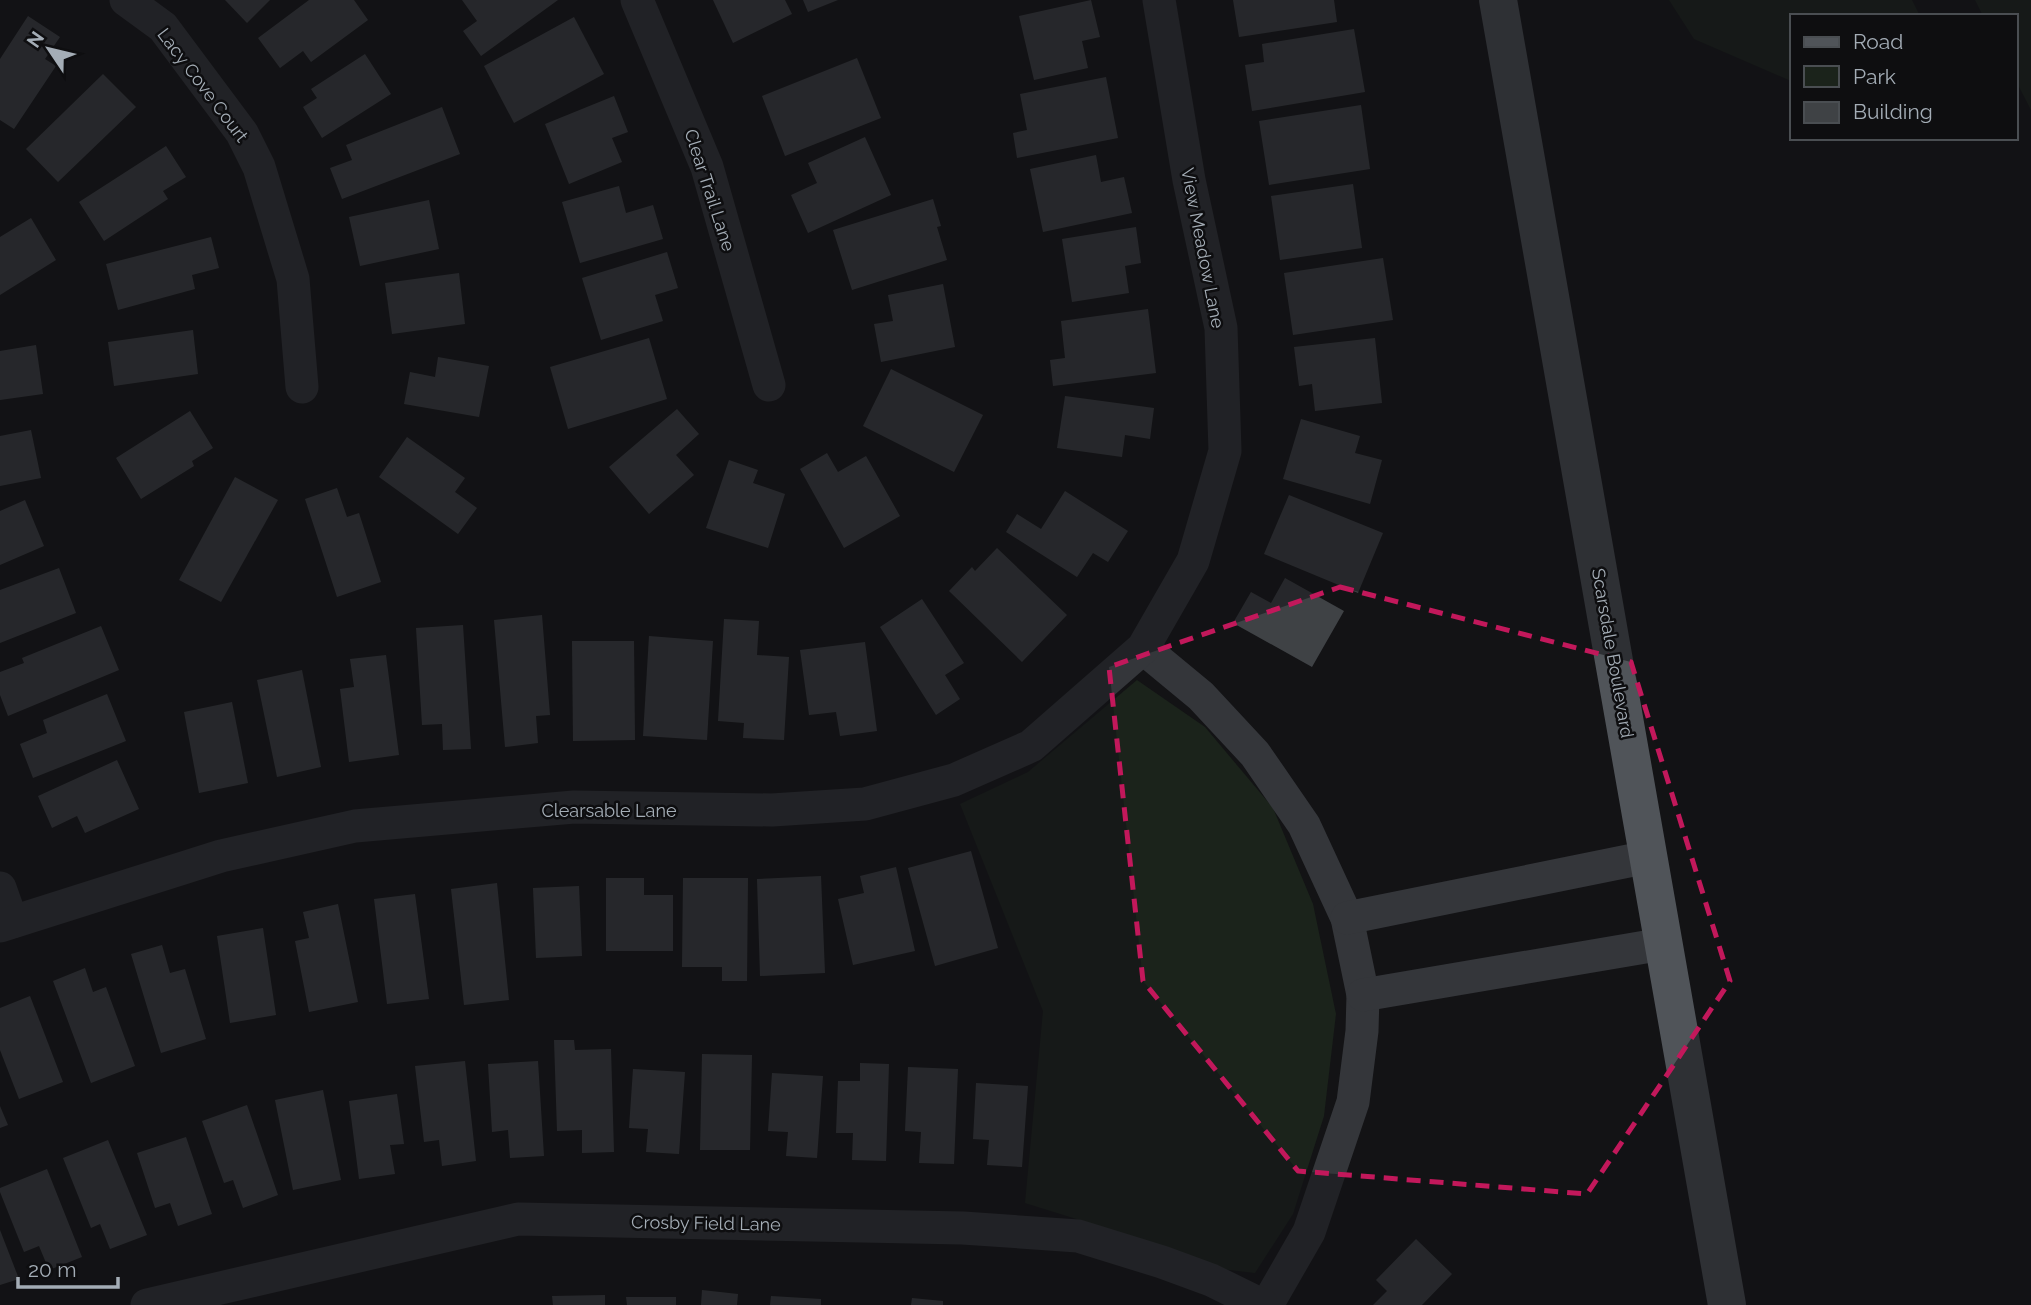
<svg xmlns="http://www.w3.org/2000/svg" width="2031" height="1305" viewBox="0 0 2031 1305" font-family="Raleway,sans-serif">
<style>
.green{fill:#1b231b}
.building{fill:#3f4245}
.lines{fill:none;stroke-linecap:round;stroke-linejoin:round}
.minor{stroke:#34363a;stroke-width:33}
.major{stroke:#505459;stroke-width:38}
.marked{fill:none;stroke:#c2185b;stroke-width:5;stroke-dasharray:14 9;stroke-linejoin:round}
.labels{text-anchor:middle;dominant-baseline:central;stroke-width:5;stroke-linejoin:round;paint-order:stroke}
.street-label{font-size:18px;fill:#a4adb6;stroke:#0e0e10}
</style>
<rect width="100%" height="100%" fill="#131315"/>
<!-- green -->
<g class="green">
<path d="M1669,0H1912L1920,16H1791V81L1694,39Z"/>
<path d="M1975,0H2031V110L2015,79V16H1983Z"/>
<path d="M1137,680L1205,727L1273,808L1313,904L1336,1014L1324,1116L1293,1214L1255,1273L1162,1262L1086,1222L1025,1203L1043,1011L960,804L1028,772Z"/>
</g>
<!-- building -->
<g class="building">
<path d="M225,0H270L247,23Z"/>
<path d="M309,0H354L368,20L311,62L303,51L280,68L258,38Z"/>
<path d="M462,0H558L481,56L463,31L477,21Z"/>
<path d="M713,0H785L792,14L733,43Z"/>
<path d="M803,0H838L808,12Z"/>
<path d="M1091,0L1100,37L1082,41L1088,68L1034,80L1019,16Z"/>
<path d="M1233,0H1334L1337,22L1239,37Z"/>
<path d="M28,16L60,37L45,59L56,66L14,129L0,120V59Z"/>
<path d="M574,17L604,74L514,123L484,66Z"/>
<path d="M1354,29L1365,92L1252,111L1245,65L1264,62L1262,44Z"/>
<path d="M365,54L391,94L322,138L303,107L317,98L311,89Z"/>
<path d="M857,58L881,118L785,156L762,96Z"/>
<path d="M103,74L136,107L58,182L26,149Z"/>
<path d="M1106,77L1118,138L1017,158L1013,133L1027,130L1020,94Z"/>
<path d="M614,96L628,132L612,138L622,162L569,184L545,124Z"/>
<path d="M1361,105L1370,169L1269,185L1259,121Z"/>
<path d="M442,107L460,154L342,199L330,168L352,160L346,145Z"/>
<path d="M865,137L891,195L808,233L791,195L817,183L808,163Z"/>
<path d="M166,146L186,177L163,191L168,199L104,241L79,202Z"/>
<path d="M1096,155L1101,182L1124,177L1132,213L1043,232L1030,169Z"/>
<path d="M1353,184L1362,248L1280,260L1271,196Z"/>
<path d="M619,186L626,213L653,205L663,239L580,263L562,202Z"/>
<path d="M933,199L941,226L937,227L947,260L852,290L833,230Z"/>
<path d="M429,200L439,249L360,266L349,217Z"/>
<path d="M31,218L56,260L0,295V237Z"/>
<path d="M1136,227L1141,263L1125,266L1129,293L1072,302L1062,239Z"/>
<path d="M211,237L219,268L192,275L195,289L118,310L106,264Z"/>
<path d="M667,252L678,288L655,295L663,321L601,340L582,278Z"/>
<path d="M1383,258L1393,320L1293,335L1284,273Z"/>
<path d="M459,273L465,324L392,334L385,283Z"/>
<path d="M943,284L955,347L881,362L874,324L893,321L888,295Z"/>
<path d="M1148,309L1156,373L1053,386L1050,360L1065,358L1061,321Z"/>
<path d="M193,330L198,374L114,386L108,342Z"/>
<path d="M649,338L667,399L568,429L550,367Z"/>
<path d="M1375,338L1382,403L1315,411L1312,384L1299,386L1294,347Z"/>
<path d="M36,345L43,394L0,400V351Z"/>
<path d="M438,357L489,366L479,417L404,404L410,372L435,377Z"/>
<path d="M891,369L983,415L954,472L863,426Z"/>
<path d="M1065,396L1154,408L1150,439L1125,435L1122,457L1057,448Z"/>
<path d="M677,409L699,434L676,455L694,475L649,514L609,467Z"/>
<path d="M190,411L213,448L192,461L194,466L141,499L116,458Z"/>
<path d="M1301,419L1360,436L1355,453L1382,460L1370,504L1283,479Z"/>
<path d="M31,430L41,478L0,486V436Z"/>
<path d="M407,437L465,478L455,492L477,508L458,534L379,477Z"/>
<path d="M827,453L838,472L866,456L900,516L844,548L800,469Z"/>
<path d="M729,460L758,470L753,483L785,494L768,548L706,528Z"/>
<path d="M235,477L278,500L221,602L179,580Z"/>
<path d="M337,488L347,517L359,513L381,582L337,597L305,499Z"/>
<path d="M1065,491L1128,531L1108,562L1093,553L1077,577L1006,532L1017,514L1041,529Z"/>
<path d="M1289,495L1383,533L1358,593L1264,554Z"/>
<path d="M25,500L44,546L0,565V511Z"/>
<path d="M997,548L1067,615L1022,662L949,591L972,567L975,571Z"/>
<path d="M59,568L76,613L0,643V590Z"/>
<path d="M1285,578L1344,611L1312,667L1233,623L1251,592L1271,603Z"/>
<path d="M922,599L964,663L945,675L960,699L936,715L880,627Z"/>
<path d="M542,615L550,715L536,716L538,743L505,747L494,620Z"/>
<path d="M724,619L759,621L757,655L789,657L784,740L743,738L744,723L718,721Z"/>
<path d="M463,625L471,749L443,750L442,724L422,725L416,628Z"/>
<path d="M101,626L119,670L8,716L0,695V672L24,663L22,658Z"/>
<path d="M649,636L713,641L707,740L643,736Z"/>
<path d="M572,641H634L635,740L573,741Z"/>
<path d="M865,642L877,731L840,736L836,712L809,715L800,650Z"/>
<path d="M386,655L399,755L349,762L340,689L354,687L350,659Z"/>
<path d="M302,670L321,767L277,777L257,680Z"/>
<path d="M107,694L126,741L33,778L20,744L47,733L43,720Z"/>
<path d="M232,702L248,783L199,793L184,712Z"/>
<path d="M117,760L139,809L85,833L77,816L52,828L38,796Z"/>
<path d="M971,851L998,948L935,966L908,868Z"/>
<path d="M896,867L915,951L853,965L838,899L864,893L860,876Z"/>
<path d="M821,876L825,973L760,976L757,879Z"/>
<path d="M606,878H644V895H673V951H606Z"/>
<path d="M683,878H748L747,981H722V967H682Z"/>
<path d="M497,883L509,1000L464,1005L451,889Z"/>
<path d="M579,886L582,956L536,958L533,888Z"/>
<path d="M415,894L429,999L387,1004L374,899Z"/>
<path d="M338,904L358,1002L309,1012L295,941L309,938L303,912Z"/>
<path d="M263,928L276,1015L230,1023L217,936Z"/>
<path d="M162,945L170,973L185,969L206,1039L161,1053L131,954Z"/>
<path d="M85,968L93,992L106,987L135,1066L91,1083L53,981Z"/>
<path d="M30,996L63,1082L19,1099L0,1050V1008Z"/>
<path d="M554,1040H574L575,1050L611,1049L614,1152L582,1153V1130L557,1131Z"/>
<path d="M702,1054L752,1055L750,1150H700Z"/>
<path d="M465,1061L476,1161L442,1166L439,1140L424,1142L415,1066Z"/>
<path d="M538,1061L544,1156L510,1158L508,1130L492,1132L488,1064Z"/>
<path d="M860,1063L889,1064L886,1161L852,1160L853,1133H836L838,1081H860Z"/>
<path d="M908,1067L958,1069L954,1164L919,1163L921,1132L905,1131Z"/>
<path d="M633,1069L685,1072L679,1154L646,1152L648,1129L629,1128Z"/>
<path d="M772,1073L823,1076L817,1158L786,1156L788,1132L768,1131Z"/>
<path d="M976,1083L1028,1086L1022,1167L987,1165L989,1140L973,1139Z"/>
<path d="M323,1090L341,1180L293,1190L275,1100Z"/>
<path d="M397,1094L404,1144L390,1145L395,1174L359,1179L349,1101Z"/>
<path d="M247,1105L278,1195L243,1208L233,1180L224,1183L202,1121Z"/>
<path d="M0,1106L8,1125L0,1128Z"/>
<path d="M186,1137L212,1214L178,1226L170,1203L155,1208L137,1153Z"/>
<path d="M108,1140L147,1235L110,1249L100,1224L91,1228L63,1158Z"/>
<path d="M47,1169L82,1257L49,1270L39,1246L24,1252L0,1192V1188Z"/>
<path d="M0,1230L19,1279L0,1285Z"/>
<path d="M1416,1239L1452,1274L1422,1305H1373L1387,1291L1376,1280Z"/>
<path d="M702,1290L738,1294L737,1305H701Z"/>
<path d="M605,1295V1305H553L552,1296Z"/>
<path d="M771,1296L821,1299V1305H770Z"/>
<path d="M626,1297H676V1305H627Z"/>
<path d="M912,1298L943,1301V1305H911Z"/>
</g>
<g class="lines">
<!-- minor -->
<g class="minor">
<path d="M126,0L163,27L242,133L259,167L293,279L302,387"/>
<path d="M637,0L707,167L769,385"/>
<path d="M1143,648L1201,696L1255,754L1304,825L1347,918L1363,995L1362,1031L1353,1102L1309,1232L1267,1305"/>
<path d="M0,888L12,922"/>
<path d="M1347,918L1648,857"/>
<path d="M0,926L221,856L355,826L574,807L772,810L865,804L954,780L1031,746L1143,648L1193,561L1225,451L1221,328L1189,180L1159,0"/>
<path d="M1363,995L1663,944"/>
<path d="M147,1305L518,1219L963,1228L1078,1236L1162,1262L1211,1280L1262,1305"/>
</g>
<!-- major -->
<path class="major" d="M1498,0L1727,1305"/>
</g>
<!-- marked area -->
<path d="M0 0H2031V1305H0ZM1340,587L1631,662L1730,981L1587,1194L1298,1171L1143,981L1109,667Z" fill="#131315" fill-opacity=".55" fill-rule="evenodd"/>
<path class="marked" d="M1340,587L1631,662L1730,981L1587,1194L1298,1171L1143,981L1109,667Z"/>
<g class="labels">
<!-- street labels -->
<g class="street-label">
<text transform="translate(203 85) rotate(53)">Lacy Cove Court</text>
<text transform="translate(710 190) rotate(72)">Clear Trail Lane</text>
<text transform="translate(1203 248) rotate(79)">View Meadow Lane</text>
<text transform="translate(1613 653) rotate(80)">Scarsdale Boulevard</text>
<text x="609" y="810">Clearsable Lane</text>
<text transform="translate(706 1223) rotate(1)">Crosby Field Lane</text>
</g>
</g>
<!-- legend -->
<rect x="1790" y="14" width="228" height="126" fill="#0e0e10" stroke="#4a4e52" stroke-width="2"/>
<rect x="1804" y="37" width="35" height="10" fill="#505459" stroke="#4a4e52" stroke-width="2"/>
<text x="1853" y="49" font-size="21" fill="#a4adb6">Road</text>
<rect x="1804" y="66" width="35" height="21" fill="#1b231b" stroke="#4a4e52" stroke-width="2"/>
<text x="1853" y="84" font-size="21" fill="#a4adb6">Park</text>
<rect x="1804" y="102" width="35" height="21" fill="#3f4245" stroke="#4a4e52" stroke-width="2"/>
<text x="1853" y="119" font-size="21" fill="#a4adb6">Building</text>
<!-- north arrow -->
<g transform="translate(49 49) rotate(305)" stroke="#0e0e10" stroke-width="5" paint-order="stroke">
<path d="M0-5L12 26L0 18L-12 26Z" fill="#a4adb6"/>
<text y="-10" font-size="19" font-weight="bold" text-anchor="middle" fill="#a4adb6">N</text>
</g>
<!-- scale -->
<path d="M18 1277v10h100v-10" fill="none" stroke="#a4adb6" stroke-width="3.5"/>
<text x="28" y="1277" font-size="21" fill="#a4adb6" stroke="#0e0e10" stroke-width="5" paint-order="stroke">20 m</text>
</svg>
